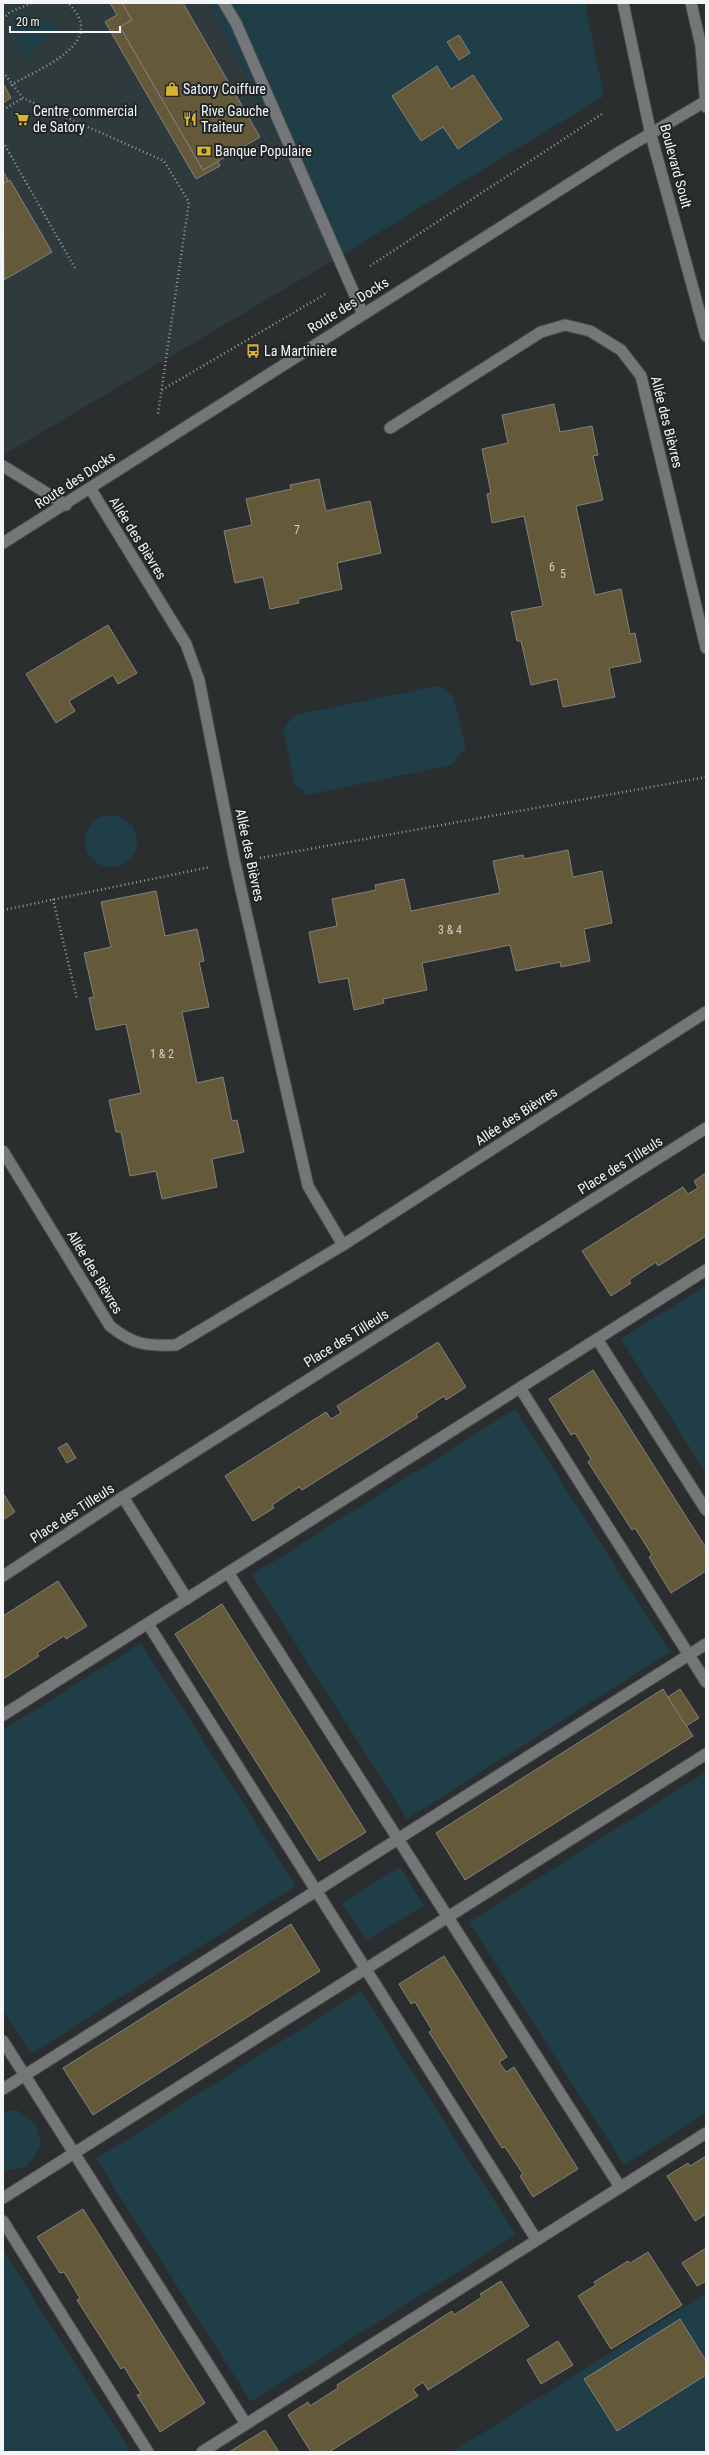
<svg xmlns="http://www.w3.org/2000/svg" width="709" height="2455" viewBox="0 0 709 2455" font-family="'Roboto Condensed',sans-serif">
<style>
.built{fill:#2f3a3d}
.green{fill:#1f3e47}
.building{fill:#645938;stroke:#82817e}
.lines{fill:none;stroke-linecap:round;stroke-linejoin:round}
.service-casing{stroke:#4a4c4d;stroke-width:13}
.minor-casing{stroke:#4a4c4d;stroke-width:13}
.path{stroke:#989b9c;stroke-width:2.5;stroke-dasharray:1 3;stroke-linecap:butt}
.service{stroke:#737778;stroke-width:11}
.minor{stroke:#737778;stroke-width:11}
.labels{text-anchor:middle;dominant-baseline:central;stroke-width:4;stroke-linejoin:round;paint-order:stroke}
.number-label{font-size:12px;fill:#cfcec6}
.poi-label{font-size:14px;fill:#f3f5f6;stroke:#212526;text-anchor:start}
.street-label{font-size:14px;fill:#f3f5f6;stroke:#212526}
</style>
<rect width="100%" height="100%" fill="#2b2e2f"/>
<!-- built -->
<path class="built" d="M3,3H209L339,257L3,455Z"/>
<!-- green -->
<g class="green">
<path d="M209,3H585L604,96L339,257Z"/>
<path d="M10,12L62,25L23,59Z"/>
<path d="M438,686L453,696L466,748L451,765L307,795L295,784L283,730L294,715Z"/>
<circle cx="111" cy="841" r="26"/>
<path d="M706,1285V1473L621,1339Z"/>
<path d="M515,1409L670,1652L407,1819L252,1575Z"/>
<path d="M141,1643L296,1886L31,2054L3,2010V1730Z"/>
<path d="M706,1772V2113L624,2165L469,1922Z"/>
<path d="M400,1867L424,1905L366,1941L342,1903Z"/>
<path d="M361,1991L516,2235L251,2402L96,2159Z"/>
<path d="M17,2110L36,2124L41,2146L27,2167L3,2171V2112Z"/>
<path d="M3,2250L131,2452H3Z"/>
<path d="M706,2293V2452H452Z"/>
</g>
<!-- building -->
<g class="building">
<path d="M110,3H122L132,20L120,27L203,170L218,161L220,166L196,179L105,22L117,15Z"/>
<path d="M122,3H183L260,137L203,170L120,27L132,20Z"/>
<path d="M459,35L470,53L459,60L447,42Z"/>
<path d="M437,66L451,89L473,75L502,119L458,149L443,127L421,141L392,96Z"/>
<path d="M3,83L11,98L3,103Z"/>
<path d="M3,171L8,180L3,184Z"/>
<path d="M10,180L52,252L4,280L3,184Z"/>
<path d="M554,404L560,432L592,426L598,455L593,456L603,500L576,506L595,595L621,589L630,634L635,633L641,662L609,668L615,697L563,707L557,679L531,685L521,641H517L511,612L543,606L524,516L492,523L487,494L491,493L482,449L508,443L502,415Z"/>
<path d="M319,479L326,511L370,501L381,553L337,563L342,589L298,599L299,603L270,609L263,577L235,583L224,531L252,525L246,499L291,489L290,485Z"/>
<path d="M108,625L137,673L118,684L113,675L69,701L75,711L56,723L26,674Z"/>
<path d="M568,850L573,877L602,871L612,923L584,929L590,961L561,967L560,962L516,971L510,945L422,963L427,990L383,999L384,1003L354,1010L348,978L319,983L309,932L337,926L332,899L376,890L375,885L404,879L411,911L500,893L493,861L523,855L524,859Z"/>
<path d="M156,891L165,936L197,929L204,961L199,962L209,1007L182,1012L197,1083L223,1077L232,1121L237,1120L244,1152L212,1159L217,1187L162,1199L156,1171L130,1176L121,1132H116L109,1100L141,1093L126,1024L96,1030L89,998L94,997L84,953L111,947L101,902Z"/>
<path d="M706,1173V1236L658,1266L656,1262L629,1280L631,1283L611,1296L582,1251L683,1187L688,1194L698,1188L694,1181Z"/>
<path d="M438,1342L466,1387L446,1400L444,1396L416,1414L418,1417L302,1490L299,1487L272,1505L274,1508L253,1521L225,1476L326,1412L331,1419L341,1413L337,1406Z"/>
<path d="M593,1370L706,1548V1571L671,1593L649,1557L652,1555L635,1528L632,1530L588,1462L591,1459L575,1433L571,1435L549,1399Z"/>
<path d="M67,1443L76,1458L67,1463L58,1448Z"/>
<path d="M3,1493L15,1512L3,1520Z"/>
<path d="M58,1581L87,1626L66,1639L64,1636L37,1653L39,1656L3,1679V1616Z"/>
<path d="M222,1604L366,1832L319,1861L175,1634Z"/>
<path d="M663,1689L693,1736L465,1880L436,1833Z"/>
<path d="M680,1689L699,1718L686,1726L668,1697Z"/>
<path d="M291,1924L320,1971L93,2115L63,2068Z"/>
<path d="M444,1956L507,2057L499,2062L506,2072L514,2067L578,2169L533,2197L520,2176L523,2174L505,2147L502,2148L429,2032L432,2030L415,2002L411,2004L399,1984Z"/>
<path d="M706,2156V2214L695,2221L667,2176L688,2163L690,2166Z"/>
<path d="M83,2209L205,2403L160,2432L137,2395L141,2394L124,2367L121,2369L77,2300L80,2298L64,2272L60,2273L37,2237Z"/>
<path d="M706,2248V2281L697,2286L682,2263Z"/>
<path d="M648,2252L682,2305L611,2349L578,2296L596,2285L594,2282L628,2261L630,2263Z"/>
<path d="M501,2281L529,2326L428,2390L423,2382L413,2389L418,2396L329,2452H311L288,2415L308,2402L310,2406L338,2388L337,2385L452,2311L454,2315L482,2297L480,2294Z"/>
<path d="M680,2319L706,2361V2375L617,2431L584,2379Z"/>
<path d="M558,2341L573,2365L541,2384L527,2360Z"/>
<path d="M265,2430L279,2452H229Z"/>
</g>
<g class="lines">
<defs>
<g id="service">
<path d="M224,3L236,23L363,314"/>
<path d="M390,428L541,332L565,325L590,331L621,350L641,376L706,648"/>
<path d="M3,466L66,505"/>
<path d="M90,488L186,644L199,680L235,863L308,1186L343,1245"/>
<path d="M3,1151L110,1326C134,1345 145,1346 176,1345L343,1245L706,1012"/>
<path d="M597,1339L706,1510"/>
<path d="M520,1388L706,1682"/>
<path d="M123,1497L187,1599"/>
<path d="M229,1574L620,2187"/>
<path d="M148,1624L536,2239"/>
<path d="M3,1715L706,1270"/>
<path d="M3,2041L246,2424"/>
<path d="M3,2089L706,1644"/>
<path d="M3,2198L706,1754"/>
<path d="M3,2221L148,2452"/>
<path d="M202,2452L706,2133"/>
</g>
<g id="minor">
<path d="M623,3L651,135L706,336"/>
<path d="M691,3L701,46L706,107"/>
<path d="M3,543L621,151L706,101"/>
<path d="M3,1576L123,1497L706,1128"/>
</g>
</defs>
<!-- service casing -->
<use href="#service" class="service-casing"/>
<!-- minor casing -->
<use href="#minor" class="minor-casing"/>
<!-- path -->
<g class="path">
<path d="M3,19L10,12L32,3"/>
<path d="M3,72L23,98L164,161L189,202L158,414"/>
<path d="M11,85C40,68 110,43 68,3"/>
<path d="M3,110L23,98"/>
<path d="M3,142L75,268"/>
<path d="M370,266L602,114"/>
<path d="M162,390L327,293"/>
<path d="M260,858L706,777"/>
<path d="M53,899L77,999"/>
<path d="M3,910L210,867"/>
</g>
<!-- service -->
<use href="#service" class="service"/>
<!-- minor -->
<use href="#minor" class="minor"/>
</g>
<!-- icons -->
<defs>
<symbol id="shop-bare" viewBox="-9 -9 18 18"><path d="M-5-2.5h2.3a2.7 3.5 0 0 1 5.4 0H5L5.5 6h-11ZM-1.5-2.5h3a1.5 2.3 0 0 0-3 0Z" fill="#dab333" stroke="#212526" stroke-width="2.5" paint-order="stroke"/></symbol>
<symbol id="supermarket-bare" viewBox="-9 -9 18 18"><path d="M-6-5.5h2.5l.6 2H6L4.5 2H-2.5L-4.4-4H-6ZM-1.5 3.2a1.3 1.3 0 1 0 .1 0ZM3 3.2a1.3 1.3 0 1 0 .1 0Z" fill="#dab333" stroke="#212526" stroke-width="2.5" paint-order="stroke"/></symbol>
<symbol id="restaurant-bare" viewBox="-9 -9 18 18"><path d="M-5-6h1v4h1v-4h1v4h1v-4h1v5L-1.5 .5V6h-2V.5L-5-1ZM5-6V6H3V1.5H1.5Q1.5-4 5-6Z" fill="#dab333" stroke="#212526" stroke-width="2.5" paint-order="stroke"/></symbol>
<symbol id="bank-bare" viewBox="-9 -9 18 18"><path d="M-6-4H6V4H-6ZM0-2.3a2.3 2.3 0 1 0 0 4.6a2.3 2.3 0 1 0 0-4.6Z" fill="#dab333" stroke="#212526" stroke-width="2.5" paint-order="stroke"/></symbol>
<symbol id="bus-bare" viewBox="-9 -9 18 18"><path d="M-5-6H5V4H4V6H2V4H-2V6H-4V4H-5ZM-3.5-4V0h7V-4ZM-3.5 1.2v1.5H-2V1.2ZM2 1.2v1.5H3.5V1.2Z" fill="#dab333" stroke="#212526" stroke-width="2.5" paint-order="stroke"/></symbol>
</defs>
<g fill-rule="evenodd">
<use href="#shop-bare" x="162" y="79" width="20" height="20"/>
<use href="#supermarket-bare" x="12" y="109" width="20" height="20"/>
<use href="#restaurant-bare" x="180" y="109" width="20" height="20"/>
<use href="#bank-bare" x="194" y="141" width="20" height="20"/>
<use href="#bus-bare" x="243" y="341" width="20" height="20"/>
</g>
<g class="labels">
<!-- number labels -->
<g class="number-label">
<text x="297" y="530">7</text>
<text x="552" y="567">6</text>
<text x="563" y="574">5</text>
<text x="450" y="930">3 &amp; 4</text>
<text x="162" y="1054">1 &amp; 2</text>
</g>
<!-- poi labels -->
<g class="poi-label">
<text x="183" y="89">Satory Coiffure</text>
<text x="33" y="111">Centre commercial<tspan x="33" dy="16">de Satory</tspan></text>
<text x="201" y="111">Rive Gauche<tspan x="201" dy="16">Traiteur</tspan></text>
<text x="215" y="151">Banque Populaire</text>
<text x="264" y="351">La Martinière</text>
</g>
<!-- street labels -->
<g class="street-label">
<text transform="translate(676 166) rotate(75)">Boulevard Soult</text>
<text transform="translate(348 305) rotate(-32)">Route des Docks</text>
<text transform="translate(667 422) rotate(76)">Allée des Bièvres</text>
<text transform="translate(75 480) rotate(-33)">Route des Docks</text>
<text transform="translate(138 538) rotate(58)">Allée des Bièvres</text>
<text transform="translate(250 855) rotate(78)">Allée des Bièvres</text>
<text transform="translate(516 1116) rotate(-33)">Allée des Bièvres</text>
<text transform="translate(620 1165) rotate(-32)">Place des Tilleuls</text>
<text transform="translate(95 1272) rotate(59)">Allée des Bièvres</text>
<text transform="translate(346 1338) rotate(-32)">Place des Tilleuls</text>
<text transform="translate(72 1513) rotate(-33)">Place des Tilleuls</text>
</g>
</g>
<!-- border -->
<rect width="709" height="2455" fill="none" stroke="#f3f5f6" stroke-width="8"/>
<!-- scale -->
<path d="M10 26v6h110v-6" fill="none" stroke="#f3f5f6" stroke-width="2"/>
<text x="16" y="26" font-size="12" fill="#f3f5f6" stroke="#212526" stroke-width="3" paint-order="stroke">20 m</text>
</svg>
